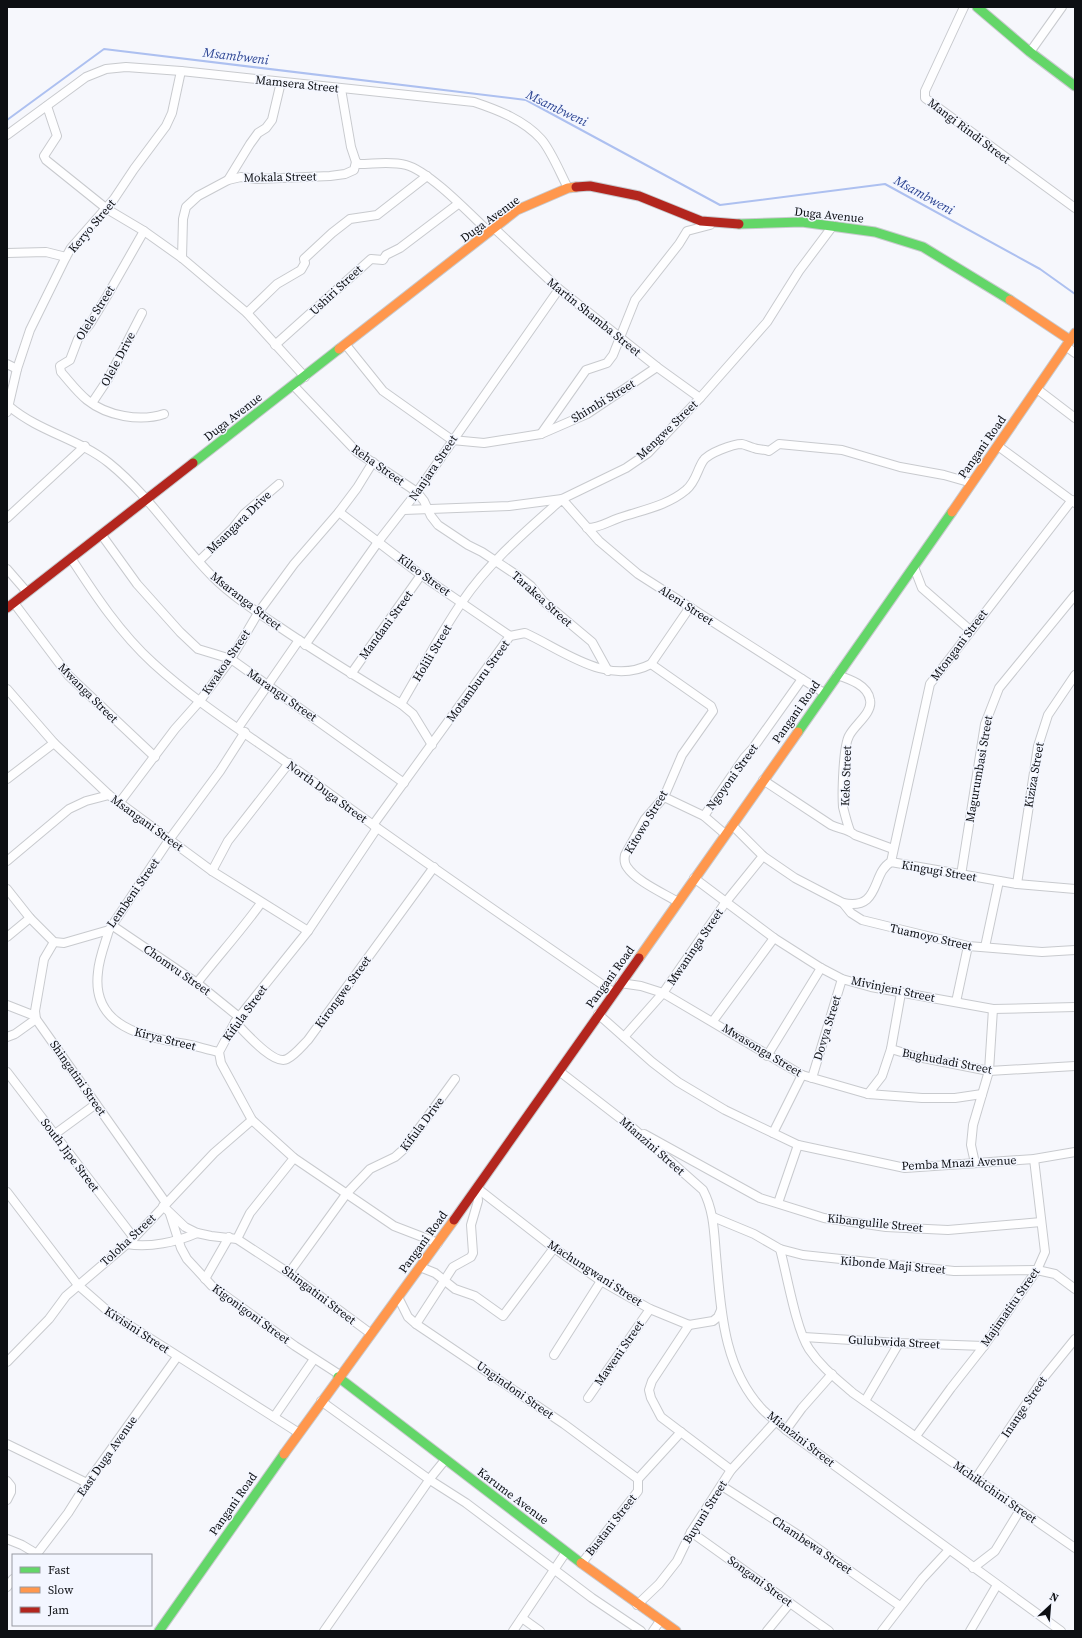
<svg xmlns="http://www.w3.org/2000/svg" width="1082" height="1638" viewBox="0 0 1082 1638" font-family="'Source Serif 4',serif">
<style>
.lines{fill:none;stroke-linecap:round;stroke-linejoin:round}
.stream{stroke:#adc0f0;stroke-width:2}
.street-casing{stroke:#c8cace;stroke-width:10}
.fast-casing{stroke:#c8cace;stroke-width:11}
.slow-casing{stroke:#c8cace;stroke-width:11}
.jam-casing{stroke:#c8cace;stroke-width:11}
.street{stroke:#fefeff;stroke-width:8}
.fast{stroke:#63d668;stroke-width:9}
.slow{stroke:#ff974d;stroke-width:9}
.jam{stroke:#b3261e;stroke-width:9}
.labels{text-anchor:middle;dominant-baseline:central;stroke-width:3;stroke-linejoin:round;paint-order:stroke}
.street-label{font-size:12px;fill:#0d0f13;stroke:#f3f6ff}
.water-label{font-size:13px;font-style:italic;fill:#2c4492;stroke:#f3f6ff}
</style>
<rect width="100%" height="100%" fill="#f6f7fc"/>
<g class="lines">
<!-- stream -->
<path class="stream" d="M7,120L104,49L526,100L720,205L885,184L1040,269L1075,294"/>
<defs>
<g id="street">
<path d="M964,7L925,91V98L1075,208"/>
<path d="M1030,52L1062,7"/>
<path d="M341,89L351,147L356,162L359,164C374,164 391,161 406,165C429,171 470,214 489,232"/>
<path d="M47,106L57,136L44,156L46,160L107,209L144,231L182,258L247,313L305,377"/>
<path d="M7,135L86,77L106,69L126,67L181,71L474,102C498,110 524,120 541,139C551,150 561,175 568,188"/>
<path d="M228,180L250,144L258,133L266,128L272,120L281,82"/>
<path d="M494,228L559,289L657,367L700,398"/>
<path d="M144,231L107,296L90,324L78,339L70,360L60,366L61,372C69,381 77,392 87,400C107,416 140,422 164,414"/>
<path d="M7,253L46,252L66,257"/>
<path d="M182,258L183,219L186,207L198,196L228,180L241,177L257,179L330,176L345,174L354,170L356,162"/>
<path d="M247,313L277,284L301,270L305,263L304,259L332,233L350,219L377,215L427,176"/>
<path d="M275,345L371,259L383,260L386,255L400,248L458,204"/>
<path d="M346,345L383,391L452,440L484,443L541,434L587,414L657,367"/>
<path d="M1067,347L1075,353"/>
<path d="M7,364L17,369"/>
<path d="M294,386L357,452L417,492L424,501L431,516L438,525L468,545L482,552L521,578L531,586L543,601L592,642L608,671"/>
<path d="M1037,389L1075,418"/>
<path d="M92,403L108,379L142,313"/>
<path d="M10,407C40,432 79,439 109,463C150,496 177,541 213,577C232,596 257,612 278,626C319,654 360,679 401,704L413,714L432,745"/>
<path d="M7,412L17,369L30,330L66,257L71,248L114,199L134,169L166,126L172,113L181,71"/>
<path d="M541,434L586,370L607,363L613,355L635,300L679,244L687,231L710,225"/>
<path d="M998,446L1075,503"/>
<path d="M404,510L509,506L562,499L626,468L648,453L700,398L767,322L799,271L832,227"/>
<path d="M339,512L421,575L510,636"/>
<path d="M7,518L85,446"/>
<path d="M587,528C600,528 607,522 619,518C642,510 667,506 686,490C696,482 697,470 703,461C708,453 733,444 742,444C746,445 750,447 754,448C758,450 764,449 769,451L779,444L842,450L900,467L944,475L972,483"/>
<path d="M101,534L137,584L180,632L198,649L231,659L404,783"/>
<path d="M71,558C95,595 120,633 153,663C201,707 258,741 311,780C410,853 512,922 613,992"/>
<path d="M199,561L233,528L244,514L279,484"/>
<path d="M914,567L922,588L970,630"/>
<path d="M7,569L27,592"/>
<path d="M14,603L68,675L155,757"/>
<path d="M305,645L378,542L417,492L559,289"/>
<path d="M651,664L711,706L713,711L682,755L664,797L645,819L625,855C624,860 624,863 627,867C636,881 663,893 678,902"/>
<path d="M351,674L421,575"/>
<path d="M837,675C849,679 868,685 870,700C873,713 854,725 849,736C843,747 842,794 843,807C845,815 847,823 850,831"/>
<path d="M7,689L54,743L109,795L212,871L308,931"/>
<path d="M401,704C421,670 440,634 462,602C489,562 526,531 562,499L599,541L638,574L824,693"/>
<path d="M238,728L299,640"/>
<path d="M7,779L54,743"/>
<path d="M763,780L831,825C839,829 848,829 855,835L893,849"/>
<path d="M664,797L704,816L725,834"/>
<path d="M120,802L175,729L199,702L231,659L258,613L294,564L339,512L357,488L373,462"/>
<path d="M704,816L744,758L753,748L802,679"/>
<path d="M373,825L510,636L525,633C563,650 607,687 651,664L690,607"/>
<path d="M732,825L763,856L795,878L843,903C881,911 871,873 891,862L1017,884L1075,889"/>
<path d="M377,828L308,931L235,1022L219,1052L221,1063L252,1120L294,1158L394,1226L438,1243"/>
<path d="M7,861L69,809L86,801L109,795"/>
<path d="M891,862L930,684L1072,500"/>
<path d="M212,871L228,841L289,763"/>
<path d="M961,875L985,724L999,688L1075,595"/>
<path d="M694,878L774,938L821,968L842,979L871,987L993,1009L1075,1007"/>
<path d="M1017,884L1038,746L1048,715L1075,675"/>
<path d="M7,889L30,918L54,942L64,943L109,930L169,840L220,771L245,732"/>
<path d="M843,903L851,913L862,920L968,946L1042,952L1075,950"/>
<path d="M113,926L197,983L239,1017"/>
<path d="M109,930C105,944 99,958 98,972C91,1027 144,1037 186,1044C197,1046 208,1050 219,1052"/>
<path d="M7,937L30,918"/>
<path d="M54,942L44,959L35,1011L36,1019L166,1203"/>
<path d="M985,947L999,881"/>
<path d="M197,983C218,956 241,931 261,903"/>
<path d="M620,983L641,986L663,993L802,1075L868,1094L922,1098H955L982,1094"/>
<path d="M956,1002L968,946"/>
<path d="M7,1005L35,1016"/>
<path d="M598,1014L652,1062L678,1082L725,1110L798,1145L905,1168L1034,1159L1075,1152"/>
<path d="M713,1021L774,938"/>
<path d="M235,1022C244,1031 274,1066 287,1059C295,1055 302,1046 308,1040L434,867"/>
<path d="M7,1037L15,1034L36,1019"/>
<path d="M624,1037L663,993L725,903L763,856"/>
<path d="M891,1049L918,1057L989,1071L1075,1066"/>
<path d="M767,1056L821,968"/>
<path d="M559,1071L634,1129L703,1190C714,1211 714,1232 716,1255C721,1310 723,1368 763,1410C770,1417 779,1423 786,1430L1061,1631"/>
<path d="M7,1072L134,1238"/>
<path d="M812,1078L842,979"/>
<path d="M868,1094L882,1076L891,1049L901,993"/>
<path d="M773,1133L802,1075"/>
<path d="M55,1134L96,1104"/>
<path d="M644,1134L760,1198L824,1218L886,1227L948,1230L1041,1222"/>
<path d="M975,1163L971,1145L973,1125L989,1071L993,1009"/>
<path d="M477,1188L554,1248L601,1281L650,1309L689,1325L713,1321L718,1317L721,1310"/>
<path d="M7,1192L78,1285L110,1313L299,1433"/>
<path d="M778,1203L798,1145"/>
<path d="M163,1206L185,1227L197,1233L211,1236L237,1239L289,1273L370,1333"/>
<path d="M170,1214L181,1248L187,1259L212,1286L295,1346L340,1375"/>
<path d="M713,1217L754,1234L780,1249L803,1255L954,1271L1037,1270L1055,1274L1075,1289"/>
<path d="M237,1239L250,1213L294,1158"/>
<path d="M127,1244C149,1248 177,1242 197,1233"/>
<path d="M780,1249C787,1275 796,1329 809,1349C821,1367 837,1379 853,1393L1075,1548"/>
<path d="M420,1267L435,1273L455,1289L475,1296L503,1316L554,1248"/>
<path d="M289,1273L347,1193L370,1169L395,1157L404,1149L455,1079"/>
<path d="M205,1279L229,1237"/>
<path d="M398,1297L408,1317L416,1324L564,1424L638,1479"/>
<path d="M416,1324L453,1267L471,1257L473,1253L471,1225L478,1201L477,1188"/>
<path d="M689,1325L652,1381L649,1390L651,1398L661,1417L731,1470"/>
<path d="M804,1337L899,1343L984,1346"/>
<path d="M554,1355L601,1281"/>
<path d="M7,1362L49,1319L66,1296L134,1238L214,1153L252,1120"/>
<path d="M588,1398L650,1309"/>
<path d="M321,1401L430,1480L466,1503L592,1598L641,1631"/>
<path d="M865,1401L899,1343"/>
<path d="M274,1417L314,1359"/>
<path d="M786,1430L802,1408L832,1374"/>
<path d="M916,1436L951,1388L984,1346L1037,1270L1045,1252L1034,1159"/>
<path d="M7,1444L87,1483"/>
<path d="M976,1478L1045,1376L1075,1339"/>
<path d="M638,1479L681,1432"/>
<path d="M7,1481L11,1486V1492L7,1500"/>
<path d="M722,1486L803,1538L900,1606"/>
<path d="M691,1532L829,1631"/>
<path d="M7,1539L22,1545L37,1554"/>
<path d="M36,1555L68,1513L87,1483L177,1357"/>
<path d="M582,1563L638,1491V1479"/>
<path d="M973,1568L995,1551L1020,1510"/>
<path d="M7,1587L13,1579"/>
<path d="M637,1605L659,1584L677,1561L691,1532L731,1470L776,1421"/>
<path d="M522,1618L540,1631"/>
<path d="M324,1631L432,1476L445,1460"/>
<path d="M513,1631L566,1552"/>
<path d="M653,1631L660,1621"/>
<path d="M767,1631L790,1603"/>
<path d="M882,1631L922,1579L949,1550"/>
<path d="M970,1631L997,1585"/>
</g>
<g id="fast">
<path d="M977,7L1030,52L1075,86"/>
<path d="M739,224L802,222L875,232L923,247L1010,300"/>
<path d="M193,463L339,349"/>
<path d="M798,732L952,512"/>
<path d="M338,1377L581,1563"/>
<path d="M159,1631L284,1454"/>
</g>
<g id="slow">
<path d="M1010,300L1070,340"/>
<path d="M339,349L517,210L568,188L576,187"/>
<path d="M952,512L1075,333"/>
<path d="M639,958L798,732"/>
<path d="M284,1454L454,1220"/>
<path d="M581,1563L676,1631"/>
</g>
<g id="jam">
<path d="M576,187L590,186L639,196L701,221L739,224"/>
<path d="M7,608L193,463"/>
<path d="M454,1220L639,958"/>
</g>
</defs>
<!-- street casing -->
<use href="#street" class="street-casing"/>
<!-- fast casing -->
<use href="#fast" class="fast-casing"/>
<!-- slow casing -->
<use href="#slow" class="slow-casing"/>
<!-- jam casing -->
<use href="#jam" class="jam-casing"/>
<!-- street -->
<use href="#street" class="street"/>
<!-- fast -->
<use href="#fast" class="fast"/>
<!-- slow -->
<use href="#slow" class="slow"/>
<!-- jam -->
<use href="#jam" class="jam"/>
</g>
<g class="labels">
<!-- street labels -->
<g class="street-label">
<text transform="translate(297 84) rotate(6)">Mamsera Street</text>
<text transform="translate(969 131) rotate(37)">Mangi Rindi Street</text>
<text transform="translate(280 177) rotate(-1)">Mokala Street</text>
<text transform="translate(829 215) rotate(6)">Duga Avenue</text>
<text transform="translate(490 219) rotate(-36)">Duga Avenue</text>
<text transform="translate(92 226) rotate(-50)">Keryo Street</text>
<text transform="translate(336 290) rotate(-43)">Ushiri Street</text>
<text transform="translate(95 313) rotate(-58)">Olele Street</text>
<text transform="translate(594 317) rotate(39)">Martin Shamba Street</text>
<text transform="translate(118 359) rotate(-62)">Olele Drive</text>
<text transform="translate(603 401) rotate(-31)">Shimbi Street</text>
<text transform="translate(233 417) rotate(-38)">Duga Avenue</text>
<text transform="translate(667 430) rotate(-44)">Mengwe Street</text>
<text transform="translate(982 447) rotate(-55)">Pangani Road</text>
<text transform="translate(378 465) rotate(35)">Reha Street</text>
<text transform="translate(433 468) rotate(-56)">Nanjara Street</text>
<text transform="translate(239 522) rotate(-44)">Msangara Drive</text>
<text transform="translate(424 575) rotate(36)">Kileo Street</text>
<text transform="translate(542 599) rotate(42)">Tarakea Street</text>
<text transform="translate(246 601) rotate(38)">Msaranga Street</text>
<text transform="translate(686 605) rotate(33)">Aleni Street</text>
<text transform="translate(386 625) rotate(-54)">Mandani Street</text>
<text transform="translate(959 645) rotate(-53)">Mtongani Street</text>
<text transform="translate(432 653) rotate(-59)">Holili Street</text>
<text transform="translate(226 662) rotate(-56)">Kwakoa Street</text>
<text transform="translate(478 681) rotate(-54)">Motamburu Street</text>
<text transform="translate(88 693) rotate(45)">Mwanga Street</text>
<text transform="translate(282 695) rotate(35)">Marangu Street</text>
<text transform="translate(796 712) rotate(-55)">Pangani Road</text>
<text transform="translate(979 769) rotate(-80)">Magurumbasi Street</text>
<text transform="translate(1034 775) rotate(-80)">Kiziza Street</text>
<text transform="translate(846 776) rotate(-88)">Keko Street</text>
<text transform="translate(732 777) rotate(-54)">Ngoyoni Street</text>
<text transform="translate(327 792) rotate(36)">North Duga Street</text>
<text transform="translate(646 822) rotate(-59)">Kitowo Street</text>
<text transform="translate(147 823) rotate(36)">Msangani Street</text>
<text transform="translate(939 871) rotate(10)">Kingugi Street</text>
<text transform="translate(133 893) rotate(-55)">Lembeni Street</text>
<text transform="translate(931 937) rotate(13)">Tuamoyo Street</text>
<text transform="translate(695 947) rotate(-56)">Mwaninga Street</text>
<text transform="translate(177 970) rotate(35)">Chomvu Street</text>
<text transform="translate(610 977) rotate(-54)">Pangani Road</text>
<text transform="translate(893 989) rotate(12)">Mivinjeni Street</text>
<text transform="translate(343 992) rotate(-54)">Kirongwe Street</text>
<text transform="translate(245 1013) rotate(-54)">Kifula Street</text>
<text transform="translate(827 1028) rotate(-73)">Dovya Street</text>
<text transform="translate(165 1039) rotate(14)">Kirya Street</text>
<text transform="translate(762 1050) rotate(31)">Mwasonga Street</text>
<text transform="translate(947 1061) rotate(11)">Bughudadi Street</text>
<text transform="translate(78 1078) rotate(55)">Shingatini Street</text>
<text transform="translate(422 1124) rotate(-53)">Kifula Drive</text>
<text transform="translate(652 1146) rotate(41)">Mianzini Street</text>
<text transform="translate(70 1155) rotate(53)">South Jipe Street</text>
<text transform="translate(959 1163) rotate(-3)">Pemba Mnazi Avenue</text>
<text transform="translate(875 1223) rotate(6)">Kibangulile Street</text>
<text transform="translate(128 1240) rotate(-43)">Toloha Street</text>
<text transform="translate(423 1242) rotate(-54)">Pangani Road</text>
<text transform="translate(893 1265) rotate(5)">Kibonde Maji Street</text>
<text transform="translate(595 1273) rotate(33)">Machungwani Street</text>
<text transform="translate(319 1295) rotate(37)">Shingatini Street</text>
<text transform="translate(1010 1307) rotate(-55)">Majimatitu Street</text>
<text transform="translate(251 1314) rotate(36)">Kigonigoni Street</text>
<text transform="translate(137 1330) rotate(33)">Kivisini Street</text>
<text transform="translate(894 1342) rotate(3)">Gulubwida Street</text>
<text transform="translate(619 1353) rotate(-55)">Maweni Street</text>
<text transform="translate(515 1390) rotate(35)">Ungindoni Street</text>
<text transform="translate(1024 1407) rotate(-56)">Inange Street</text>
<text transform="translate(801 1439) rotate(38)">Mianzini Street</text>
<text transform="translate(107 1456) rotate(-55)">East Duga Avenue</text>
<text transform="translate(995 1492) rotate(35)">Mchikichini Street</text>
<text transform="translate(513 1496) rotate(37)">Karume Avenue</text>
<text transform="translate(233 1504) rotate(-55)">Pangani Road</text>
<text transform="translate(705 1512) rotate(-58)">Buyuni Street</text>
<text transform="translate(611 1525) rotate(-52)">Bustani Street</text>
<text transform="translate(812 1545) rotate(34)">Chambewa Street</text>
<text transform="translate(760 1581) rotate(36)">Songani Street</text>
</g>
<!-- water labels -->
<g class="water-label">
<text transform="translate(236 56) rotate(7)">Msambweni</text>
<text transform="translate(557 108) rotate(26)">Msambweni</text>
<text transform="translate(924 195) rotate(29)">Msambweni</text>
</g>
</g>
<!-- border -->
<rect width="1082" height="1638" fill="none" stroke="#0d0f13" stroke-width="16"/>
<!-- legend -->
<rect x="12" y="1554" width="140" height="72" fill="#f3f6ff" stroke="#979aa1"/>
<rect x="20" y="1567" width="20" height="6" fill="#63d668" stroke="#979aa1"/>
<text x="48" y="1574" font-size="12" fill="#0d0f13">Fast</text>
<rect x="20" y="1587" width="20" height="6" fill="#ff974d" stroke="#979aa1"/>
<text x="48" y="1594" font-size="12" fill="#0d0f13">Slow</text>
<rect x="20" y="1607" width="20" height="6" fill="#b3261e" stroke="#979aa1"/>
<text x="48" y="1614" font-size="12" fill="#0d0f13">Jam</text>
<!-- north arrow -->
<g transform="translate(1050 1606) rotate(26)" stroke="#f3f6ff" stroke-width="3" paint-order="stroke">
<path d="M0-3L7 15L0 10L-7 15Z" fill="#0d0f13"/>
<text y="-6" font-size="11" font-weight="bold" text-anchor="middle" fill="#0d0f13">N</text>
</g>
</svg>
